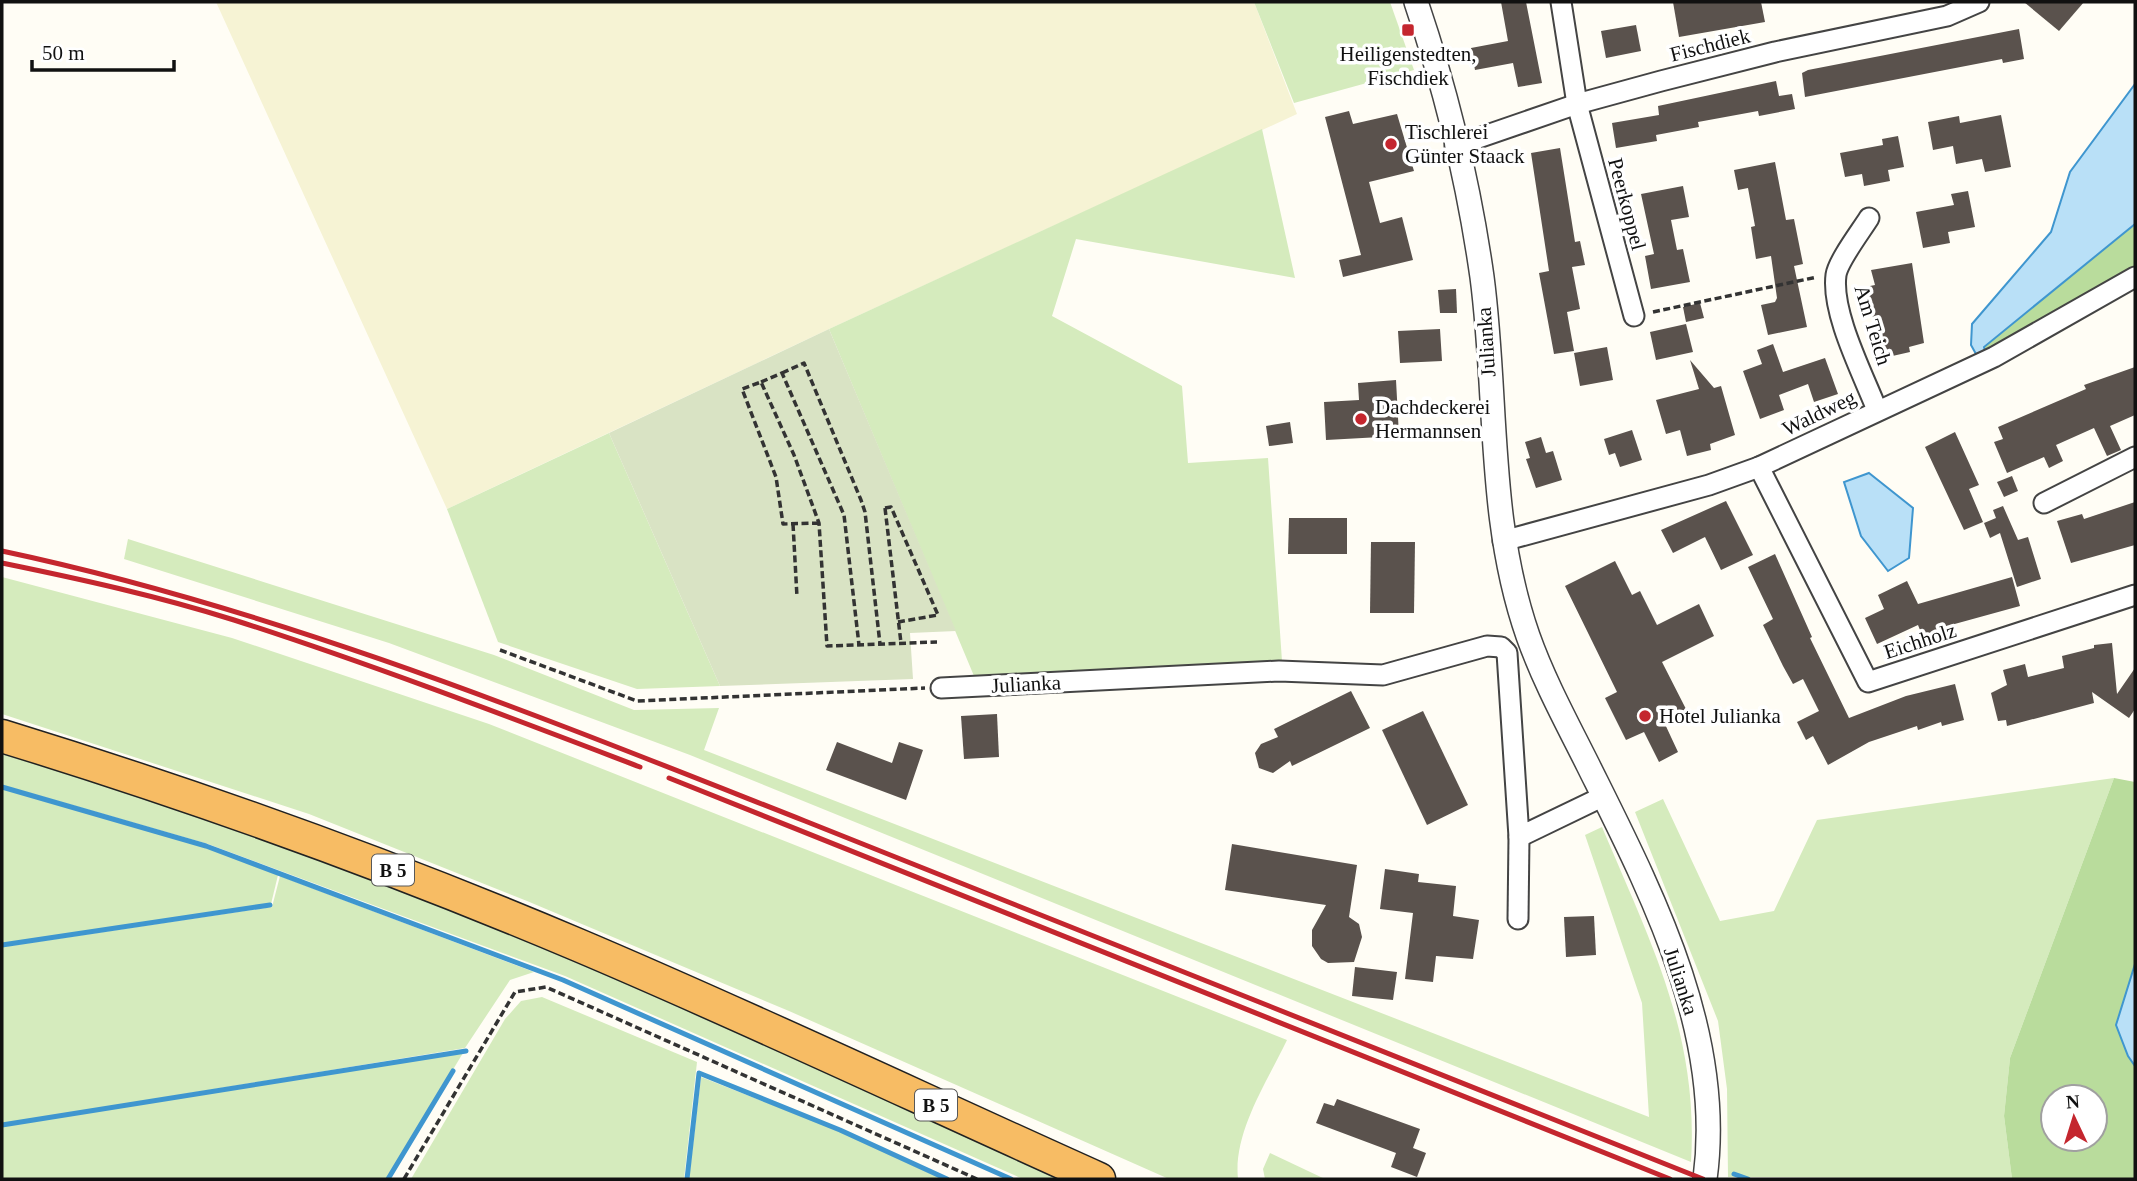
<svg xmlns="http://www.w3.org/2000/svg" width="2137" height="1181" viewBox="0 0 2137 1181" font-family="Georgia,serif">
<style>
.farmland{fill:#f6f3d4}
.green{fill:#d5ebbd}
.forest{fill:#b9dc9c;fill-rule:evenodd}
.cemetery{fill:#d9e3c4}
.water{fill:#b9e0f7;stroke:#3f96cf;stroke-width:2}
.lines{fill:none;stroke-linecap:round;stroke-linejoin:round}
.stream{stroke:#3f96cf;stroke-width:5}
.building{fill:#5a524d}
.minor-casing{stroke:#444;stroke-width:23}
.tertiary-casing{stroke:#444;stroke-width:26}
.trunk-casing{stroke:#222;stroke-width:35}
.path{stroke:#333;stroke-width:3.5;stroke-dasharray:7 3.5;stroke-linecap:butt}
.minor{stroke:#fff;stroke-width:19}
.tertiary{stroke:#fff;stroke-width:23}
.trunk{stroke:#f7bc64;stroke-width:32}
.rail{stroke:#c4262e;stroke-width:5}
.poi-dot{fill:#c4262e;stroke:#fff;stroke-width:2.5}
.labels{text-anchor:middle;dominant-baseline:central;stroke-width:7;stroke-linejoin:round;paint-order:stroke}
.shield{fill:#fff;stroke:#585858;stroke-width:2}
.shield-label{font-size:19px;font-weight:bold;fill:#111}
.street-label{font-size:21px;fill:#111;stroke:#fff}
.poi-label{font-size:21px;fill:#111;stroke:#fff;text-anchor:start}
</style>
<rect width="100%" height="100%" fill="#fffdf5"/>
<!-- farmland -->
<path class="farmland" d="M216,2H1254L1297,114L829,329L447,509Z"/>
<!-- green -->
<g class="green">
<path d="M1254,2H1390L1414,70L1294,103Z"/>
<path d="M1262,129L1295,278L1076,239L1052,316L1182,386L1188,463L1268,458L1282,661L974,676L829,329Z"/>
<path d="M609,433L720,686L637,689L498,642L447,509Z"/>
<path d="M128,539L494,655L634,710L719,708L704,750L1649,1117L1642,1003L1585,835L1602,827C1650,941 1699,1034 1691,1162L690,755L389,643L124,559Z"/>
<path d="M2,577L232,638L489,724L1287,1040C1267,1082 1233,1132 1238,1179H1169L789,1011L527,901L309,814L2,714Z"/>
<path d="M2,754L187,809L510,932L1070,1179H1023L565,976L208,844L2,785Z"/>
<path d="M2114,778L2010,1058L2004,1116L2012,1179L1728,1177L1727,1089L1718,1021L1635,812L1663,799L1720,921L1774,911L1817,820Z"/>
<path d="M2,788L206,847L278,875L271,904L2,944Z"/>
<path d="M280,876L534,972L510,980L465,1048L2,1124V947L272,907Z"/>
<path d="M542,997L697,1062L684,1179H411L505,1019L521,1001Z"/>
<path d="M463,1053L387,1179H2V1126Z"/>
<path d="M701,1077L839,1131L942,1179H689Z"/>
<path d="M1270,1153L1325,1179H1265L1263,1169Z"/>
</g>
<!-- forest -->
<g class="forest">
<path d="M2135,224V267L1985,351L1984,347Z"/>
<path d="M2114,778L2135,782V964L2116,1025L2128,1056L2135,1066V1179H2012L2004,1116L2010,1058ZM2053,1097H2095V1139H2053Z"/>
</g>
<!-- cemetery -->
<path class="cemetery" d="M829,329L956,631L910,633L913,679L720,686L609,433Z"/>
<!-- water -->
<g class="water">
<path d="M2135,84V224L1984,347L1985,351L1976,354L1971,345L1972,324L2051,232L2070,172Z"/>
<path d="M1869,473L1913,508L1909,558L1888,571L1861,536L1844,482Z"/>
<path d="M2135,964V1066L2128,1056L2116,1025Z"/>
</g>
<g class="lines">
<!-- stream -->
<g class="stream">
<path d="M2,787L206,846L563,980L1011,1179"/>
<path d="M2,945L270,905"/>
<path d="M2,1125L466,1051"/>
<path d="M1734,1174L1748,1179"/>
<path d="M388,1179L453,1071"/>
<path d="M687,1179L699,1073L840,1130L947,1179"/>
</g>
</g>
<!-- building -->
<g class="building">
<path d="M1501,2H1526L1542,83L1518,87L1513,63L1475,70L1471,48L1508,41Z"/>
<path d="M1673,2H1761L1765,22L1679,37Z"/>
<path d="M2024,2H2084L2059,31Z"/>
<path d="M1636,25L1641,51L1606,58L1601,31Z"/>
<path d="M2019,29L2024,59L2003,63L2002,59L1805,97L1802,73L1808,70Z"/>
<path d="M1776,81L1779,96L1792,94L1795,109L1759,116L1758,111L1698,122L1699,127L1656,135L1657,141L1616,148L1612,123L1659,115L1658,106Z"/>
<path d="M1349,111L1353,124L1397,114L1414,171L1369,182L1380,223L1402,217L1413,260L1343,277L1339,260L1361,255L1325,117Z"/>
<path d="M2001,115L2011,167L1985,172L1982,159L1956,164L1953,146L1933,150L1928,122L1959,116L1960,123Z"/>
<path d="M1898,136L1904,167L1888,170L1890,181L1864,186L1862,174L1845,177L1840,153L1883,145L1882,139Z"/>
<path d="M1560,148L1575,242L1580,241L1585,265L1572,267L1580,309L1567,312L1574,351L1554,354L1539,273L1549,271L1531,153Z"/>
<path d="M1775,162L1786,220L1794,219L1803,264L1794,266L1807,327L1768,335L1761,305L1775,302L1777,298L1771,256L1756,259L1751,227L1755,226L1748,188L1738,190L1734,170Z"/>
<path d="M1683,186L1689,217L1671,220L1677,250L1683,249L1690,282L1651,289L1645,256L1654,254L1641,194Z"/>
<path d="M1968,191L1975,227L1948,232L1950,243L1923,248L1916,212L1954,205L1951,194Z"/>
<path d="M1912,263L1924,343L1909,347L1910,352L1888,357L1887,351L1880,352L1871,309L1860,311L1855,289L1875,285L1871,270Z"/>
<path d="M1456,289L1457,313H1440L1438,290Z"/>
<path d="M1700,303L1704,318L1686,322L1683,307Z"/>
<path d="M1686,324L1693,352L1656,360L1650,332Z"/>
<path d="M1440,329L1442,361L1400,363L1398,331Z"/>
<path d="M1773,344L1783,372L1825,358L1838,394L1814,402L1808,384L1779,395L1784,410L1760,419L1743,371L1762,364L1757,350Z"/>
<path d="M1607,347L1613,380L1580,386L1574,353Z"/>
<path d="M1690,360L1714,388L1721,386L1735,435L1710,444L1711,450L1687,456L1680,430L1666,434L1656,400L1699,389Z"/>
<path d="M2135,367V415L2110,426L2121,450L2107,456L2094,428L2056,445L2063,461L2049,468L2044,457L2007,473L1994,442L2003,439L1998,427L2086,389L2084,385Z"/>
<path d="M1396,380L1399,436L1326,440L1324,402L1359,400L1358,383Z"/>
<path d="M1290,422L1293,443L1269,446L1266,426Z"/>
<path d="M1632,430L1642,460L1620,467L1615,453L1609,455L1604,439Z"/>
<path d="M1955,432L1979,485L1969,489L1983,522L1964,530L1925,447Z"/>
<path d="M1541,437L1546,453L1553,451L1562,480L1536,488L1526,459L1530,458L1525,442Z"/>
<path d="M2012,476L2018,491L2004,497L1997,482Z"/>
<path d="M1726,501L1753,555L1721,570L1705,537L1673,553L1661,530Z"/>
<path d="M2135,502V545L2071,563L2057,521L2082,514L2084,519Z"/>
<path d="M2003,506L2018,540L2028,537L2041,579L2017,587L2000,533L1990,538L1984,523L1996,518L1993,510Z"/>
<path d="M1289,518H1347V554H1288Z"/>
<path d="M1371,542H1415L1414,613H1370Z"/>
<path d="M1775,554L1812,637L1810,638L1849,718L1906,696L1955,684L1964,720L1942,726L1941,722L1918,730L1917,726L1869,742L1828,765L1813,736L1806,740L1797,722L1819,711L1803,679L1793,684L1783,666L1763,625L1773,619L1748,567Z"/>
<path d="M1615,561L1632,595L1640,591L1657,625L1699,604L1714,636L1662,662L1687,711L1664,722L1678,752L1659,762L1644,732L1626,740L1605,698L1617,692L1565,586Z"/>
<path d="M2012,577L2020,606L1951,625L1952,629L1924,640L1918,625L1877,644L1865,618L1884,609L1878,595L1907,581L1918,604Z"/>
<path d="M2112,643L2117,694L2135,668V709L2129,718L2092,692L2094,703L2007,726L2006,720L1998,721L1991,693L2007,685L2003,670L2025,664L2028,677L2064,668L2062,656L2094,648V645Z"/>
<path d="M1351,691L1370,728L1292,766L1290,761L1273,773L1259,768L1255,753L1261,744L1278,737L1274,729Z"/>
<path d="M1423,711L1468,805L1427,825L1382,730Z"/>
<path d="M997,714L999,757L964,759L961,716Z"/>
<path d="M837,742L892,763L899,742L923,750L906,800L826,770Z"/>
<path d="M1232,844L1357,865L1349,917L1359,924L1362,937L1354,962L1328,963L1321,959L1312,946V930L1326,905L1225,890Z"/>
<path d="M1385,869L1419,874L1418,882L1456,886L1453,916L1479,920L1473,959L1436,956L1433,982L1405,979L1413,913L1380,909Z"/>
<path d="M1594,916L1596,955L1566,957L1564,917Z"/>
<path d="M1355,967L1397,972L1393,1000L1352,996Z"/>
<path d="M1337,1099L1420,1129L1413,1148L1426,1153L1417,1177L1391,1167L1396,1153L1316,1123L1324,1103L1334,1106Z"/>
</g>
<g class="lines">
<defs>
<g id="minor">
<path d="M1561,2L1577,104L1634,316"/>
<path d="M1455,146L1577,104L1661,81L1775,52L1947,16L1979,2"/>
<path d="M1869,218C1861,231 1838,261 1836,275C1831,313 1863,374 1877,410"/>
<path d="M1759,467L1868,682L2135,595"/>
<path d="M2044,503L2135,457"/>
<path d="M1503,541L1709,485L1759,467L1994,357L2135,277"/>
<path d="M941,688L1279,671L1383,675L1487,646L1501,647L1507,653L1519,837L1604,796"/>
<path d="M1518,919L1519,837"/>
</g>
<path id="tertiary" d="M1416,2C1446,90 1469,185 1482,277C1498,398 1487,519 1528,636C1544,681 1567,723 1588,765C1651,892 1725,1032 1705,1179"/>
<path id="trunk" d="M2,736C197,796 389,865 578,945C753,1019 925,1101 1099,1179"/>
</defs>
<!-- minor casing -->
<use href="#minor" class="minor-casing"/>
<!-- tertiary casing -->
<use href="#tertiary" class="tertiary-casing"/>
<!-- trunk casing -->
<use href="#trunk" class="trunk-casing"/>
<!-- path -->
<g class="path">
<path d="M1653,312L1817,277"/>
<path d="M782,373L804,363L861,500L865,512L880,644"/>
<path d="M761,382L782,373L844,515L859,645"/>
<path d="M885,508L891,507L938,615L898,622"/>
<path d="M885,508L901,643"/>
<path d="M819,523L783,524L776,477L742,389L761,382L794,455L819,523L827,646L937,642"/>
<path d="M793,524L797,597"/>
<path d="M500,650L637,701L925,688"/>
<path d="M404,1179L515,992L546,987L977,1179"/>
</g>
<!-- minor -->
<use href="#minor" class="minor"/>
<!-- tertiary -->
<use href="#tertiary" class="tertiary"/>
<!-- trunk -->
<use href="#trunk" class="trunk"/>
<!-- rail -->
<g class="rail">
<path d="M2,551C280,610 541,717 805,821C1105,939 1404,1059 1703,1179"/>
<path d="M2,563C80,579 158,596 234,620C371,664 506,716 640,767"/>
<path d="M669,778L1670,1179"/>
</g>
</g>
<!-- markers -->
<g class="poi-dot">
<rect x="1401" y="23" width="14" height="14" rx="3.5"/>
<circle cx="1391" cy="144" r="7"/>
<circle cx="1361" cy="419" r="7"/>
<circle cx="1645" cy="716" r="7"/>
</g>
<g class="labels">
<!-- shield labels -->
<g class="shield">
<rect x="372" y="854.5" width="42" height="31" rx="5"/>
<rect x="915" y="1089.5" width="42" height="31" rx="5"/>
</g>
<g class="shield-label">
<text x="393" y="870">B 5</text>
<text x="936" y="1105">B 5</text>
</g>
<!-- street labels -->
<g class="street-label">
<text transform="translate(1710 45) rotate(-14)">Fischdiek</text>
<text transform="translate(1627 204) rotate(75)">Peerkoppel</text>
<text transform="translate(1873 325) rotate(73)">Am Teich</text>
<text transform="translate(1486 342) rotate(-94)">Julianka</text>
<text transform="translate(1819 413) rotate(-26)">Waldweg</text>
<text transform="translate(1920 641) rotate(-18)">Eichholz</text>
<text transform="translate(1026 684) rotate(-3)">Julianka</text>
<text transform="translate(1681 981) rotate(72)">Julianka</text>
</g>
<!-- poi labels -->
<g class="poi-label">
<text x="1408" y="54" text-anchor="middle">Heiligenstedten,<tspan x="1408" dy="24">Fischdiek</tspan></text>
<text x="1405" y="132">Tischlerei<tspan x="1405" dy="24">Günter Staack</tspan></text>
<text x="1375" y="407">Dachdeckerei<tspan x="1375" dy="24">Hermannsen</tspan></text>
<text x="1659" y="716">Hotel Julianka</text>
</g>
</g>
<!-- border -->
<rect width="2137" height="1181" fill="none" stroke="#111111" stroke-width="7"/>
<!-- north arrow -->
<g transform="translate(2074 1118) rotate(356)"><circle r="33" fill="#ffffff" stroke="#a0a0a0" stroke-width="2"/>
<path d="M0-5L12 26L0 18L-12 26Z" fill="#c4262e"/>
<text y="-10" font-size="19" font-weight="bold" text-anchor="middle" fill="#111111">N</text>
</g>
<!-- scale -->
<path d="M32 60v10h142v-10" fill="none" stroke="#111111" stroke-width="3.5"/>
<text x="42" y="60" font-size="21" fill="#111111" stroke="#ffffff" stroke-width="5" paint-order="stroke">50 m</text>
</svg>
